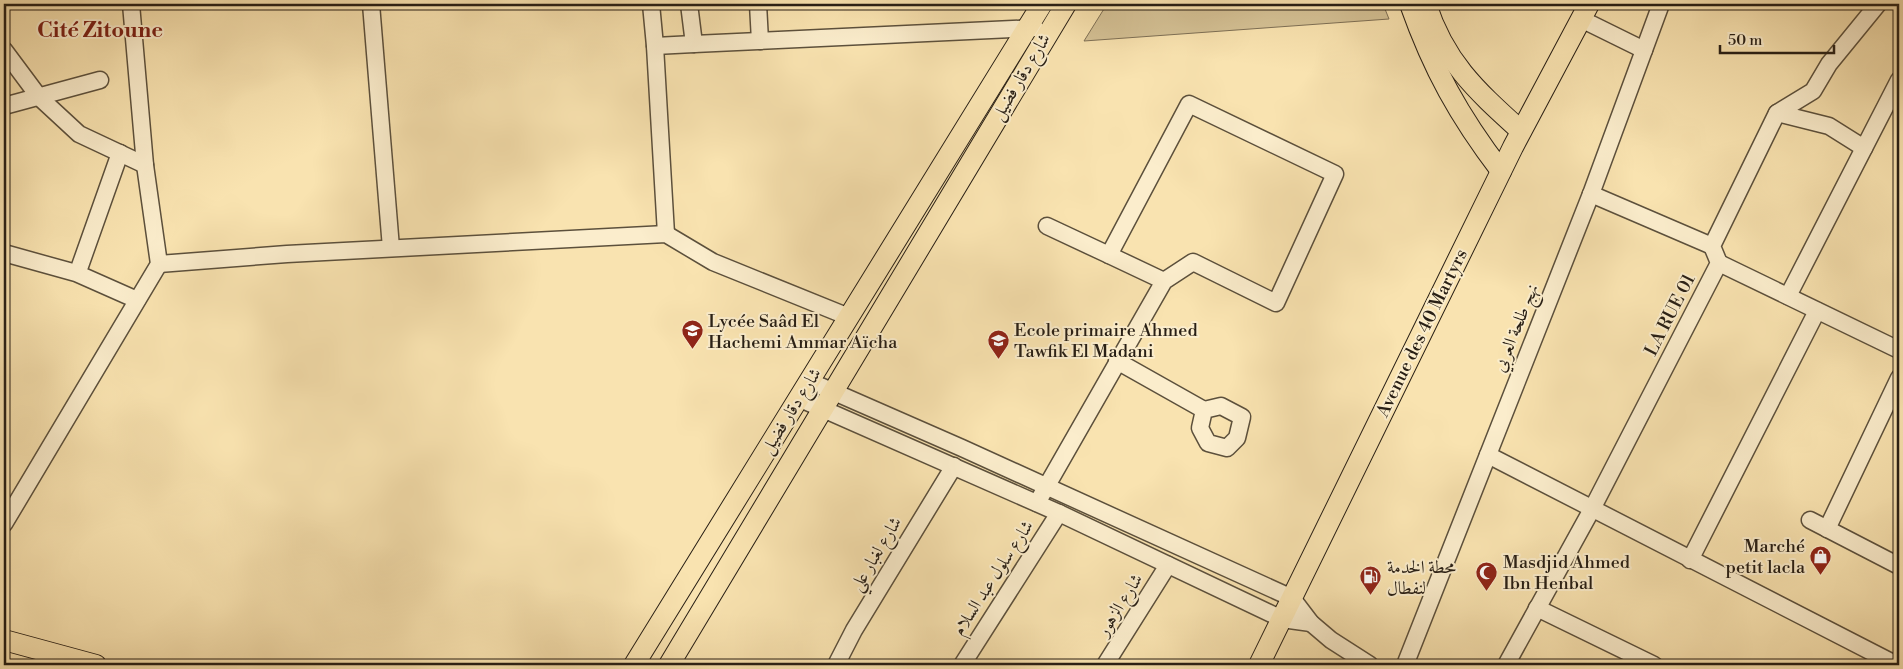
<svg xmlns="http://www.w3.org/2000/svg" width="1903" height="669" viewBox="0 0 1903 669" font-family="'Libre Bodoni',Amiri,serif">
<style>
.green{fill:#d5c296;stroke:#7e7056}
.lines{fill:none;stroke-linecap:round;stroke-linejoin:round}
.minor-casing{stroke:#5c503c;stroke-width:19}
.major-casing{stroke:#281f15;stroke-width:22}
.minor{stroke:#fbedcc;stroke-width:16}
.major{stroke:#f9e3b0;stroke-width:20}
.labels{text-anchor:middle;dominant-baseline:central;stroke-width:4;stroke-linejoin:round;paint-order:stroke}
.street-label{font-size:18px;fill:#281f15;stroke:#fbedcc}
.poi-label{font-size:18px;fill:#281f15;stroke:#fbedcc;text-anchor:start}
.district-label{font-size:22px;font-weight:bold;fill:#7a1f14;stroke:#fbedcc}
</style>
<rect width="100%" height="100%" fill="#f9e3b0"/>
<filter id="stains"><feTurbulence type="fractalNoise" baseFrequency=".004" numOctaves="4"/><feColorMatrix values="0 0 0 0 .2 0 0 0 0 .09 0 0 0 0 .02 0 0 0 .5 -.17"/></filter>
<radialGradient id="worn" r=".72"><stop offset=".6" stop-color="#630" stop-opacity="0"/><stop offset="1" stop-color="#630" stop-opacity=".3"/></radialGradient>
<!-- green -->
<path class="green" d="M1107,4H1383L1389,19L1084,41Z"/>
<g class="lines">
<defs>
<g id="minor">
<path d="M371,4L391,248"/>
<path d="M651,4L655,46L666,234"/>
<path d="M689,4L694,44L1035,28"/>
<path d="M758,4L760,41"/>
<path d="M1581,19L1644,50"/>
<path d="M655,46L694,44"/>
<path d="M4,50L39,97L79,134L145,165"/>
<path d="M4,106L100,80"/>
<path d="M1777,113L1829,126L1864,148"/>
<path d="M1591,194L1712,246"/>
<path d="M1047,226L1109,255"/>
<path d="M4,253L76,273L137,300"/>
<path d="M1719,263L1899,350"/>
<path d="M159,264L287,254L666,234L713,262L849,317"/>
<path d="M80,266L120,153"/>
<path d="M1788,296L1899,80"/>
<path d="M1117,361L1204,410L1200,428L1208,443L1227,448L1237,438L1242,417L1221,406L1204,410"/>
<path d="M809,381L962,448L1292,598L1311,623L1331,640L1370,665"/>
<path d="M798,398L1059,513L1282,619L1311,623"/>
<path d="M1488,455L1897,665"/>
<path d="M1037,503L1164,281L1193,262L1276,303L1335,174L1189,104L1109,255L1164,281"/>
<path d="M1810,520L1899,566"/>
<path d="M4,524L159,264L145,165L131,4"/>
<path d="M1827,529L1899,378"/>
<path d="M1690,560L1817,311"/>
<path d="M1537,608L1654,665"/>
<path d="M836,665L854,630L954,466"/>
<path d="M962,665L1059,513"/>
<path d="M1105,665L1168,565"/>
<path d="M1405,665L1591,194L1661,4"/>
<path d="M1506,665L1591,511L1719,263L1712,246L1777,113L1813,91L1829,64L1878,4"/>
</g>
<g id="major">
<path d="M1410,4C1433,69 1459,116 1501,171"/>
<path d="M1426,4C1445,63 1477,91 1521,131"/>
<path d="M4,640L96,665"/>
<path d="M634,665L1042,4"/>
<path d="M669,665L1066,4"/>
<path d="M1259,665L1513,147L1589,4"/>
</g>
</defs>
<!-- minor casing -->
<use href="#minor" class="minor-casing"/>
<!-- major casing -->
<use href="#major" class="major-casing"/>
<!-- minor -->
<use href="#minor" class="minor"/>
<!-- major -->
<use href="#major" class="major"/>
</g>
<!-- icons -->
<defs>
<symbol id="school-pin" viewBox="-11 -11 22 30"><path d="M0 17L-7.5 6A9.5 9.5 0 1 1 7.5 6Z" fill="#8f2418" stroke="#fbedcc"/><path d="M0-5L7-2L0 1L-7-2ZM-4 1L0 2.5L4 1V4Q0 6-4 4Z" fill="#fff"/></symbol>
<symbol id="shop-pin" viewBox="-11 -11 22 30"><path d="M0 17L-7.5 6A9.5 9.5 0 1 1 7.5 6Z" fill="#8f2418" stroke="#fbedcc"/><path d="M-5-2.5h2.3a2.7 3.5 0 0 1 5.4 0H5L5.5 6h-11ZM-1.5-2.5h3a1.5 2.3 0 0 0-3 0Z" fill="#fff"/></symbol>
<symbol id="mosque-pin" viewBox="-11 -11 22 30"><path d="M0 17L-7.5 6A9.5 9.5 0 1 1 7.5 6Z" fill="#8f2418" stroke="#fbedcc"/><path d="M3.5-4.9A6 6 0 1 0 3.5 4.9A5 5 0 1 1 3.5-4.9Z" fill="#fff"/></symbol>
<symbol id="fuel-pin" viewBox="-11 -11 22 30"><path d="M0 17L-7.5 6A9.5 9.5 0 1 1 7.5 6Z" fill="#8f2418" stroke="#fbedcc"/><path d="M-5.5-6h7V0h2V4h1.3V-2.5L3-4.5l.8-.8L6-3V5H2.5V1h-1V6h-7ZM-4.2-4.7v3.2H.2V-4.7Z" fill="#fff"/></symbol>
</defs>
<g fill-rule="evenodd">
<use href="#school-pin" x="680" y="318" width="25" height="34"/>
<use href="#school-pin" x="986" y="328" width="25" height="34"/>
<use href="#shop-pin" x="1808" y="544" width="25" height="34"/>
<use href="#mosque-pin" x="1474" y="560" width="25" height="34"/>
<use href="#fuel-pin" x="1358" y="564" width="25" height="34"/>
</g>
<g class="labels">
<!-- street labels -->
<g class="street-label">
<text transform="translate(1021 77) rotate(-59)">شارع دقار فضيل</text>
<text transform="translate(1670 315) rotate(-63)">LA RUE 01</text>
<text transform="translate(1516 328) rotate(-68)">نهج طلحة العربي</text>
<text transform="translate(1422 333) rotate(-64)">Avenue des 40 Martyrs</text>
<text transform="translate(791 411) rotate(-58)">شارع دقار فضيل</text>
<text transform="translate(876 554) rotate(-59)">شارع لغبار علي</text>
<text transform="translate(993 578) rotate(-57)">شارع سلول عبد السلام</text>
<text transform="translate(1120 605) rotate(-58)">شارع الزهور</text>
</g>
<!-- poi labels -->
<g class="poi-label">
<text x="708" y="321">Lycée Saâd El<tspan x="708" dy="21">Hachemi Ammar Aïcha</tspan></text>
<text x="1014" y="330">Ecole primaire Ahmed<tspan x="1014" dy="21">Tawfik El Madani</tspan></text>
<text x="1805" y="546" text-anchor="end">Marché<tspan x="1805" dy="21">petit lacla</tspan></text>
<text x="1503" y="562">Masdjid Ahmed<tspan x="1503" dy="21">Ibn Henbal</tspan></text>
<text x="1387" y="567">محطة الخدمة<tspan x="1387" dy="21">لنفطال</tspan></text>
</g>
<!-- district labels -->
<g class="district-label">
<text x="100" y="30">Cité Zitoune</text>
</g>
</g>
<!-- margin -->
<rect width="1903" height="669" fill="none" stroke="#f9e3b0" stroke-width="20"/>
<rect x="5" y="5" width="1893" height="659" fill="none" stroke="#281f15" stroke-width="2.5"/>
<rect x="10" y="10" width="1883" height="649" fill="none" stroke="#281f15"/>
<!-- scale -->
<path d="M1720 45v8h114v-8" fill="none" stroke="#281f15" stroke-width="2.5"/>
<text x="1728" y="45" font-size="15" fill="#281f15" stroke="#fbedcc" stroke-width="4" paint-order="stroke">50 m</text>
<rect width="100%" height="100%" filter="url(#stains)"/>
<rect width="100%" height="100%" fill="url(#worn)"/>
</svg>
